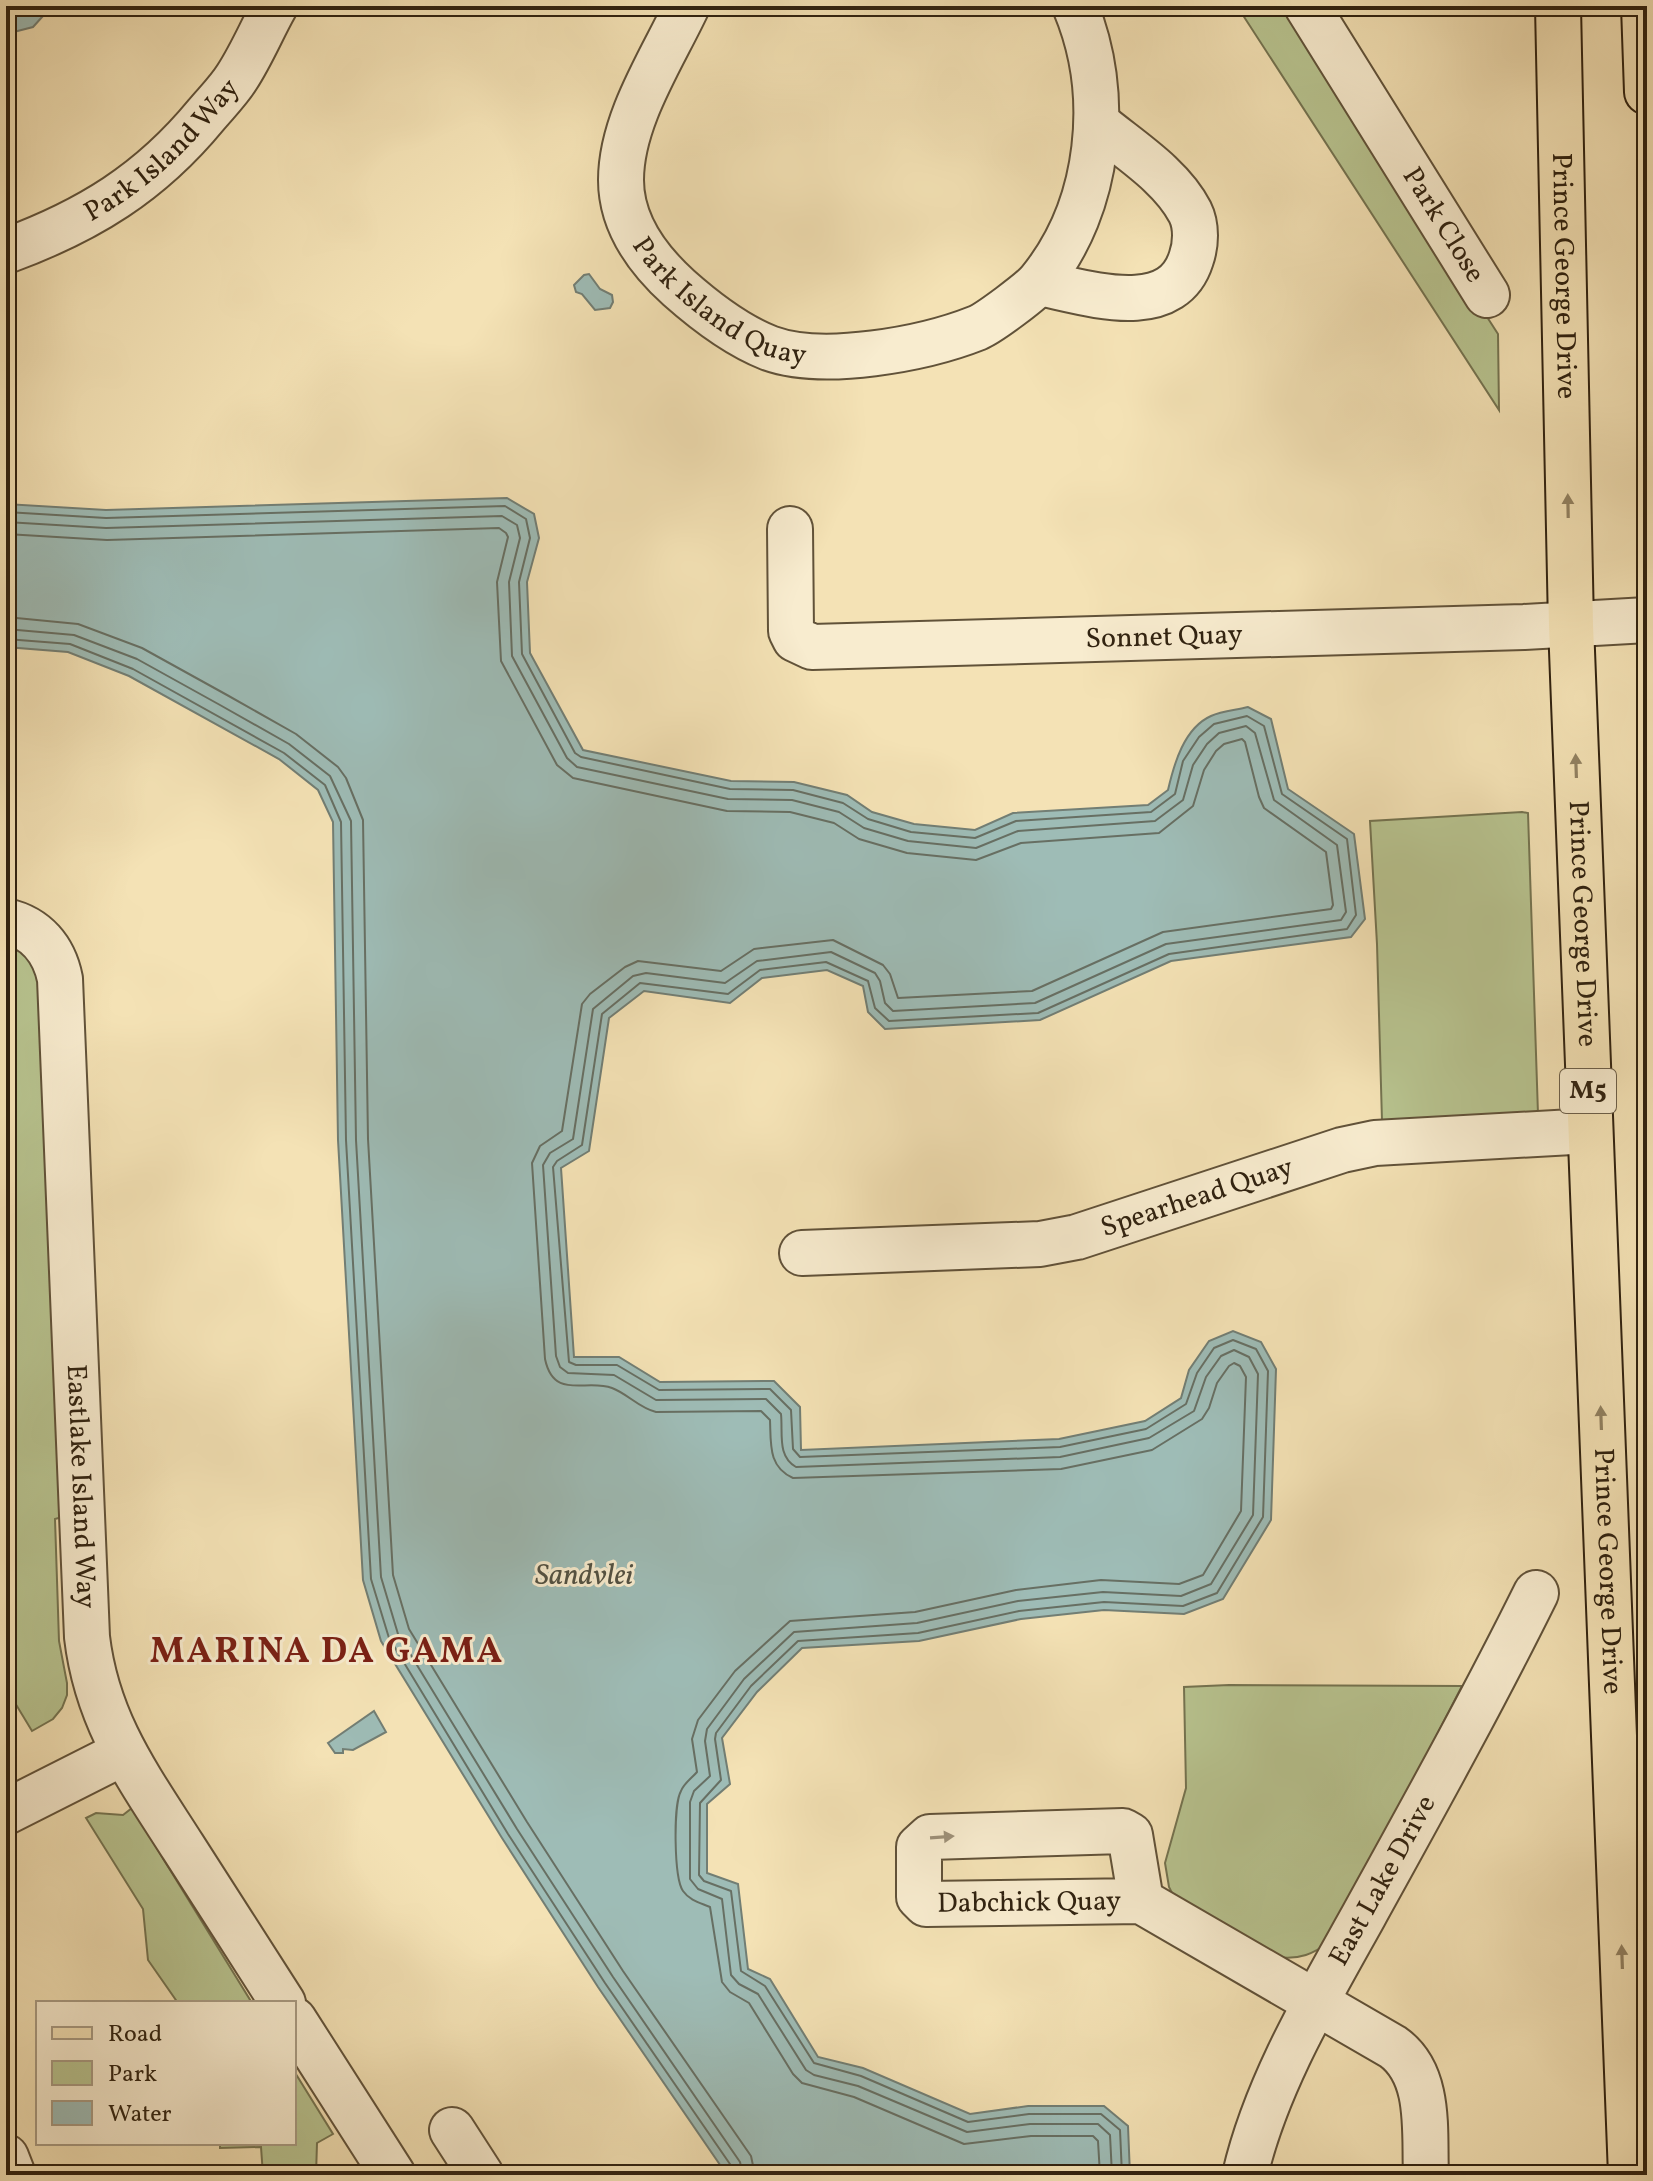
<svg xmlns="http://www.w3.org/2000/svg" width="1653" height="2181" viewBox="0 0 1653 2181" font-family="Vollkorn,serif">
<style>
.green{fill:#b8c490;stroke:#747350;stroke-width:2}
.water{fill:#9ebcb6;stroke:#727e74;stroke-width:2}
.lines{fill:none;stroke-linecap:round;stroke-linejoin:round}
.shore{stroke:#676f63;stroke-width:2}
.minor-casing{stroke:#615239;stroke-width:48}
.major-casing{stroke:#302210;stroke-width:48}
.minor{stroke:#f8eccf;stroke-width:44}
.major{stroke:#f4e2b5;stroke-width:44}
.oneway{fill:#928262}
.oneway2{fill:#9e9179}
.labels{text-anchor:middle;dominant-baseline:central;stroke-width:6;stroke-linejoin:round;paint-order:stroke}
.shield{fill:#f8eccf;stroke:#6c5f49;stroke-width:2}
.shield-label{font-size:26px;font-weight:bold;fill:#302210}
.street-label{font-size:28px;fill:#302210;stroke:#f8eccf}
.water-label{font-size:30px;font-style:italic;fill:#515042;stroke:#f8eccf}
.district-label{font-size:36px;font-weight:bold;letter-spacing:2px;fill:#7a1f14;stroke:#f8eccf}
</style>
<rect width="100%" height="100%" fill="#f4e2b5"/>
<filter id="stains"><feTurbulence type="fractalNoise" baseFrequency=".0025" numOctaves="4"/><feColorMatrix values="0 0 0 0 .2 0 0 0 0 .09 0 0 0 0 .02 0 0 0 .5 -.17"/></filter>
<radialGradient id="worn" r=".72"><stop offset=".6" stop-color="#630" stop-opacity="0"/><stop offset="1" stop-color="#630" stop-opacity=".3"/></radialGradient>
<!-- green -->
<g class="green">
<path d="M1237,6H1287L1498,334L1499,410Z"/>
<path d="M1522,812L1528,813L1538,1114L1382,1121L1377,944L1370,821Z"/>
<path d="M6,942L15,944L41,971L62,1517L55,1519L59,1641L67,1683V1695L62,1708L53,1719L32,1731L6,1688Z"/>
<path d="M1229,1685L1462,1686L1331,1941C1313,1954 1300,1960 1277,1957L1176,1901L1169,1887L1165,1863L1186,1788L1184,1687Z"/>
<path d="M132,1808L252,2003H178L148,1960L143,1909L86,1818L96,1813L123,1815Z"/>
<path d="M294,2071L333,2134L317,2143L316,2175H263L261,2147L220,2148V2143H294Z"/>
</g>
<!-- water -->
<g class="water">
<path d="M6,6H52L33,27L6,34Z"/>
<path d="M589,274L600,289L612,295L613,302L610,308L595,310L582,294L576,292L574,285L584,275Z"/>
<path d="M507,498L534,514L539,538L527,582L530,653L583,750L731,781L794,782L847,795L872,812L914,824L975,830L1013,813L1148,805L1168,790C1174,764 1184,728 1211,716C1222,711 1237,710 1248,707L1271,719L1288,789L1354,834L1365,919L1351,937L1171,961L1040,1020L885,1029L868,1012L863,986L827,970L762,978L730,1003L644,991L609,1018L589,1151L561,1168L574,1357H619L660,1382L774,1381L800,1407L801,1450L1059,1439L1145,1421L1181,1398L1189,1370L1209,1341L1233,1331L1261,1342L1276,1369L1271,1520L1223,1599L1184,1614L1104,1610L1021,1619L919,1641L802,1648L757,1692L722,1738L730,1784L707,1804V1873L738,1884L748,1969L770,1979L818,2057L863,2068L970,2114L1028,2106H1104L1128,2126L1130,2175H727L598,1987L502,1838L381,1641L363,1580L338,1140L333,822L318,790L279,759L129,676L68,652L6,647V504L106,510Z"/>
<path d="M374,1711L386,1732L353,1750L343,1749V1753H335L328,1743Z"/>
</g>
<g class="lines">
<!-- shore -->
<g class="shore">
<path d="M6,512L106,518L505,506L526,519L530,538L519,582L522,654L575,753L581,757L730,789L793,790L843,803L868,819L911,832L975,838L1016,821L1151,812L1175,794L1183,761L1199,737L1214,724L1247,716L1264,726L1282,794L1347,839L1356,915L1347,929L1169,954L1038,1013L889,1021L875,1008L868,981L826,962L760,970L728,994L640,983L602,1014L582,1145L557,1161L553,1167L569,1362L576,1365H617L659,1390L770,1389L791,1410L793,1449L800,1457L1060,1447L1146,1429L1186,1404L1197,1373L1214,1348L1233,1340L1256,1349L1268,1371L1263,1517L1217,1593L1183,1606L1104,1602L1019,1611L918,1633L798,1641L751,1686L716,1733L715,1739L721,1780L700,1803L699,1875L704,1881L731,1891L741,1971L765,1986L814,2063L861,2076L968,2122L1029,2114H1101L1120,2130L1122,2175"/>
<path d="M6,522L106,528L502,516L517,525L520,538L509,582L512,656L567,758L577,767L728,799L792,800L839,812L864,828L908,841L976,848L1018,831L1155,821L1183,800L1193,765L1207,744L1219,733L1246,726L1255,733L1274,800L1337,845L1346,912L1341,920L1166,944L1035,1003L893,1011L885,1003L880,981L875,973L831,952L757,961L725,983L646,973L633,976L593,1009L573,1139L550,1153L543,1165L556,1356L560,1367L568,1373L614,1375L656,1400L766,1399L781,1414C783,1434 777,1456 796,1467L1060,1457L1149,1438L1194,1411L1206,1377L1221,1356L1234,1350L1249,1357L1258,1374L1253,1515L1211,1584L1181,1596L1103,1592L1018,1601L917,1623L794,1632L744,1679L707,1729L705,1741L710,1776L694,1791L690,1802V1879L698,1889L722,1899L731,1975L739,1984L758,1994L806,2070L814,2075L858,2086L967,2132L1030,2124H1098L1110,2135L1112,2175"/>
<path d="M6,534L107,540L499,528L506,533L508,537L497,582L501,661L557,765L573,778L727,811L790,812L834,823L859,839L907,853L976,860L1021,843L1159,833L1193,806L1204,770L1216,751L1224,744L1242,739L1245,742L1259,797L1264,808L1326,852L1333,905L1331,909L1163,932L1032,991L898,998L890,974L883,965L833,940L754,949L721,971L638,961L625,967L590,994L582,1004L562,1131L540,1146L532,1163L545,1359C554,1401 586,1378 612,1388C628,1394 639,1408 656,1412L761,1411L770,1420C771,1444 768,1467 793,1478L1061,1469L1152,1450L1202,1419L1209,1408L1217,1383L1229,1366L1234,1363L1240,1366L1246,1377L1241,1511L1203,1575L1179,1584L1101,1580L1016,1590L915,1612L790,1621L735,1671L698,1720L692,1739L697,1772C692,1778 684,1783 681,1791C673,1805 674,1878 683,1891C690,1901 701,1903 710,1907L722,1982L730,1992L749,2003L793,2074L802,2083L854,2097L964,2144L1031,2136H1093L1098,2141L1100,2175"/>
<path d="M6,617L78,624L142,648L227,695L296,734L338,767L346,778L363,820L368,1139L393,1575L409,1629L527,1822L623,1971L751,2156L755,2175"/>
<path d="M6,629L74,635L137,659L220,705L289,744L330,776L351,821L356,1140L381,1577L398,1634L517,1829L613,1977L740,2162L743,2175"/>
<path d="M6,639L70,644L133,669L284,753L325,785L341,822L346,1140L371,1579L389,1638L508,1834L605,1983L732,2167L733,2175"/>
</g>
<defs>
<g id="minor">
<path id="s1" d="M687,6C662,59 621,120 621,180C621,223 648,260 679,288C706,312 736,335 769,348C823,368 924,349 977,328C989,323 1032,291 1040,281C1101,206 1112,94 1075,6"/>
<path id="s2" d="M1307,6L1487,295"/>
<path id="s3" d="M6,251C88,221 150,183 206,115C217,102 229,90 237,77C252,54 262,29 275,6"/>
<path d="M1039,283C1085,292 1171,322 1191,259C1196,245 1197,226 1190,212C1171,175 1128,149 1097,123"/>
<path id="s4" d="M790,529L791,631L795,639L812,647L1524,627L1647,620"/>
<path id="s5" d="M6,921C36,928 54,949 60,979L87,1637C97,1722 139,1778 183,1847C216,1899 250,1951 283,2003"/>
<path id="s6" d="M802,1253L1040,1244L1077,1237L1342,1150L1375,1143L1590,1131"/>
<path d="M6,1812L123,1753"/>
<path id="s7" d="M1141,1901L1130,1835L1123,1831L930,1837L919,1847V1897L926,1904L1141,1901L1393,2047C1432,2075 1424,2133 1426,2175"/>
<path d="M294,2020L393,2175"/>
<path d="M452,2130L481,2175"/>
<path d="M6,2157L13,2175"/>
<path id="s8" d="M1245,2175C1266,2084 1319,1996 1364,1915C1423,1808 1482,1702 1536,1593"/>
</g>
<g id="major">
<path id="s9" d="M1558,6L1571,625L1631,2175"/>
<path d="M1644,6L1647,92"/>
</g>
</defs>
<!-- minor casing -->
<use href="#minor" class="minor-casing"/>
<!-- major casing -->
<use href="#major" class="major-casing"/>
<!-- minor -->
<use href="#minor" class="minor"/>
<!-- major -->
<use href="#major" class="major"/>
</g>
<!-- one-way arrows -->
<defs><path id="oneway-solid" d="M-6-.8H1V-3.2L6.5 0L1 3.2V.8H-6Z" transform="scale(2)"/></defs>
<g class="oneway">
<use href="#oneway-solid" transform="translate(1568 506) rotate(-91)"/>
<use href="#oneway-solid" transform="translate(1576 766) rotate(-92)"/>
<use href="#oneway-solid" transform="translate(1601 1418) rotate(-92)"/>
<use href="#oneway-solid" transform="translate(1622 1957) rotate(-92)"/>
</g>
<use class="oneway2" href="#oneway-solid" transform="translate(942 1837) rotate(-4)"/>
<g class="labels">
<!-- shield labels -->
<rect class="shield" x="1560" y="1069" width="56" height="44" rx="6"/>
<g class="shield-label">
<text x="1588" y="1091">M5</text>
</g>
<!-- street labels -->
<g class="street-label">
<text stroke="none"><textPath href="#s3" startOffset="188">Park Island Way</textPath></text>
<text stroke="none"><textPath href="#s2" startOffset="258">Park Close</textPath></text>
<text stroke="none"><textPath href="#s9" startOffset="270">Prince George Drive</textPath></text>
<text stroke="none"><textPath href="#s1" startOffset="356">Park Island Quay</textPath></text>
<text stroke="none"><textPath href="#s4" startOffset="482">Sonnet Quay</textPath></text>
<text stroke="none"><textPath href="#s9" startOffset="918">Prince George Drive</textPath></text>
<text stroke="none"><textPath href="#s6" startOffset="402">Spearhead Quay</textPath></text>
<text stroke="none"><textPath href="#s5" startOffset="592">Eastlake Island Way</textPath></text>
<text stroke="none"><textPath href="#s9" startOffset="1566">Prince George Drive</textPath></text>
<text stroke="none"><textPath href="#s8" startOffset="326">East Lake Drive</textPath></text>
<text stroke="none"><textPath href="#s7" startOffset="446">Dabchick Quay</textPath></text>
</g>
<!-- water labels -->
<g class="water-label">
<text x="584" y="1576">Sandvlei</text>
</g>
<!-- district labels -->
<g class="district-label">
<text x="327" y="1653">MARINA DA GAMA</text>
</g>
</g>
<!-- margin -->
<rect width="1653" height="2181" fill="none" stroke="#f4e2b5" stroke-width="32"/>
<rect x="8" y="8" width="1637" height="2165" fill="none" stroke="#302210" stroke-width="4"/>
<rect x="16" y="16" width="1621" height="2149" fill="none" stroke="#302210" stroke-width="2"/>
<!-- legend -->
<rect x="36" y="2001" width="260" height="144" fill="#f8eccf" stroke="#a89b83" stroke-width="2"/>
<rect x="52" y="2027" width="40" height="12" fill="#f4e2b5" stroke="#a89b83" stroke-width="2"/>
<text x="108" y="2041" font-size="24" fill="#302210">Road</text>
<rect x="52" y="2061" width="40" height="24" fill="#b8c490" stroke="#a89b83" stroke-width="2"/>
<text x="108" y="2081" font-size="24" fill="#302210">Park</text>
<rect x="52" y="2101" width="40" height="24" fill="#9ebcb6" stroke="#a89b83" stroke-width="2"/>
<text x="108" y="2121" font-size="24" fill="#302210">Water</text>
<rect width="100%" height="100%" filter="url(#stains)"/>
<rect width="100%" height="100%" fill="url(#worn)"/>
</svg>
